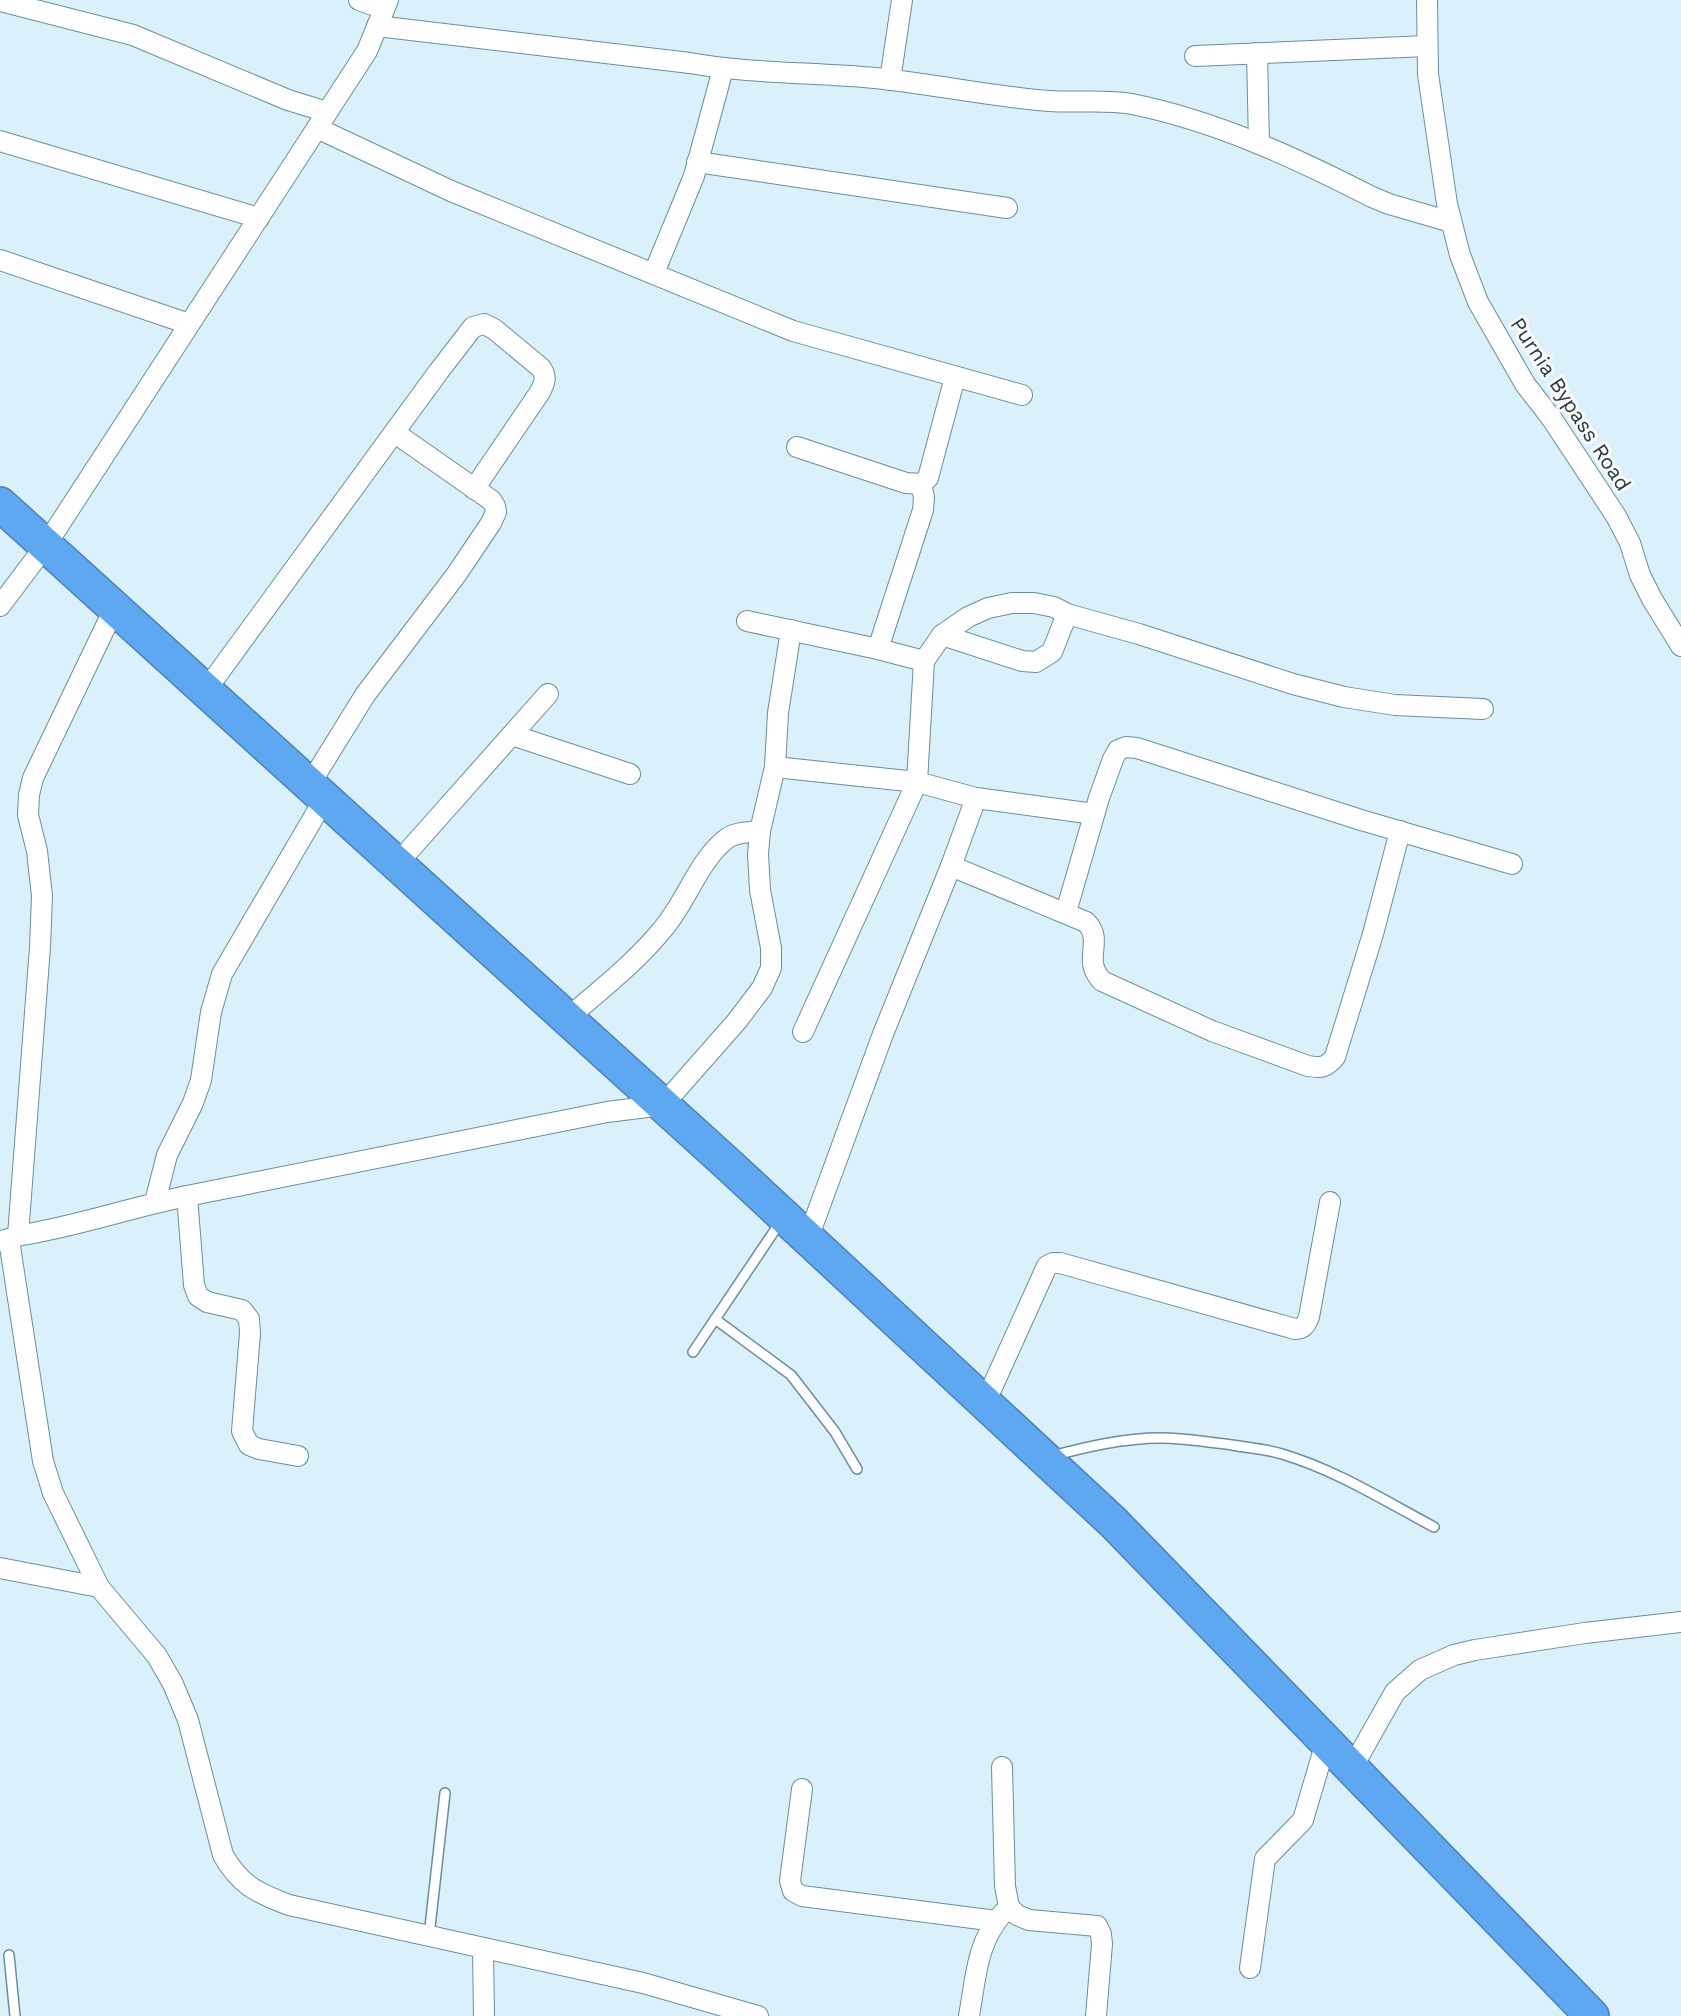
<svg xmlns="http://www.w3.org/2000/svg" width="1681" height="2016" viewBox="0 0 1681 2016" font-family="'Work Sans',sans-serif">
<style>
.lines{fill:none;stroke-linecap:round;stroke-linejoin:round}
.lane-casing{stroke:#698e9f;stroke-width:12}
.street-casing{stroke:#698e9f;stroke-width:22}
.highway-casing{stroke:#4c82b4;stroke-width:36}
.lane{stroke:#fff;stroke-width:9}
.street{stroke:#fff;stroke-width:20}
.highway{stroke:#5ea8f2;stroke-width:33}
.labels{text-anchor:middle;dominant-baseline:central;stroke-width:6;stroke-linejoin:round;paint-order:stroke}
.street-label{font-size:21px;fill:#2a3a41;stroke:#fafafa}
</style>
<rect width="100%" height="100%" fill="#daf1fc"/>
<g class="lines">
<defs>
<g id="lane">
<path d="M715,1319L791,1375L835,1432L857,1469"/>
<path d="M693,1352L781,1221"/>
<path d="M1052,1456C1086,1447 1124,1438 1160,1438C1184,1438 1208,1442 1232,1445C1249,1448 1266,1449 1282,1454C1336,1470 1385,1501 1434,1527"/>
<path d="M429,1936L445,1793"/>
<path d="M9,1955L15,2016"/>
</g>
<g id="street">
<path d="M359,0L384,9"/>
<path d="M1427,0L1428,74L1447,204L1460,255L1478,302L1525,384L1552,419L1616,516L1630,543L1640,575L1652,599L1681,646"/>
<path d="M0,1L133,35L288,100L327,112"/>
<path d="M377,26L690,63C751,74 813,72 875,78C934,84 992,97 1050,101C1078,103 1105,99 1132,104C1216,121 1296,158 1372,197L1389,204L1451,222"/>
<path d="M1257,53L1259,144"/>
<path d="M1195,56L1427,46"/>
<path d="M890,80L902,0"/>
<path d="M317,128L451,191L793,331L1022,395"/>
<path d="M0,141L259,218"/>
<path d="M697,162L1007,208"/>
<path d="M0,260L189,324"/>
<path d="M654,273L694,176L723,69"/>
<path d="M797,447L906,483L921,484L928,478L955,377"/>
<path d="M0,606L46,545L367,51L388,0"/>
<path d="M747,621L878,649L924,661"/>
<path d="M942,635L1022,661L1036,662L1052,652L1067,614"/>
<path d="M878,649L923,510L924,497L921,484"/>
<path d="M206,690L439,371L473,327L484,324L494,329L541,368C547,377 545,382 540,392L474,489"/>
<path d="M512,735L630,774"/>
<path d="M775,767L917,782L976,798L1094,814"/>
<path d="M310,784L365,695L456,575L491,523L496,512L495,506L491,500L395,433"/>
<path d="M397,864L548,694"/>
<path d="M951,866L1086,922C1105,941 1081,959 1102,981L1212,1031L1308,1066C1321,1068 1326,1068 1335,1057L1373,934L1400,831"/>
<path d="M1066,912L1099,798L1113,759L1118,750L1126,747L1137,748L1361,820L1512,864"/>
<path d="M568,1018C599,991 636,962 662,930C686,903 697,863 725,840C734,832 749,832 760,831"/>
<path d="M803,1032L917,782L924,661L942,635L968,617L988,608L1012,603H1034L1054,607L1067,614L1139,634L1293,684L1344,697L1395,705L1483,709"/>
<path d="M187,1196L194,1285L198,1296L207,1302L242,1310L249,1319L250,1333L242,1431L249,1445L259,1449L298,1456"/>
<path d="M155,1202L167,1155L193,1103L201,1080L211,1012L222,974L325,798"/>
<path d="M18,1235L40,947L42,896L37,851L28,815L29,795L33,778L115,607"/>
<path d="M808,1238L883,1034L951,866L976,798"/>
<path d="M9,1240L43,1461L53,1493L99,1587L157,1656L173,1684L188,1720L223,1855C240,1885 257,1893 289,1905L643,1983L758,2016"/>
<path d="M0,1241C9,1240 14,1236 22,1235C78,1226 132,1207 187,1196L607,1112L663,1105L737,1021L762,988L771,968V948L760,890L758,854L760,831L775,767L778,713L791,630"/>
<path d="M985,1403L1047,1266L1053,1263H1060L1295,1329C1303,1329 1306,1325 1309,1317L1330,1202"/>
<path d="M0,1568L99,1587"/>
<path d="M1002,1767L1005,1886L1009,1907L1017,1915L1029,1920L1097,1926L1101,1934L1102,1944L1096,2016"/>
<path d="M1352,1768L1395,1692L1420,1670L1454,1655L1475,1650L1585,1633L1681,1622"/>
<path d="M802,1789L790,1881L793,1891L802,1896L996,1921"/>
<path d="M483,1948L484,2016"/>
<path d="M1250,1968L1265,1859L1303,1820L1326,1742"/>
<path d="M969,2016C976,1978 976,1943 1003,1913"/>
</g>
<path id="highway" d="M0,504L731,1167L1114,1523L1592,2016"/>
</defs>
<!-- lane casing -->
<use href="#lane" class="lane-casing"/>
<!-- street casing -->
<use href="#street" class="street-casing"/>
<!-- highway casing -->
<use href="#highway" class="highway-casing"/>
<!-- lane -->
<use href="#lane" class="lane"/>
<!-- street -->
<use href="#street" class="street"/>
<!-- highway -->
<use href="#highway" class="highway"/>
</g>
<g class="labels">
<!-- street labels -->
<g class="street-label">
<text transform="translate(1571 404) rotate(57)">Purnia Bypass Road</text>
</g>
</g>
</svg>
